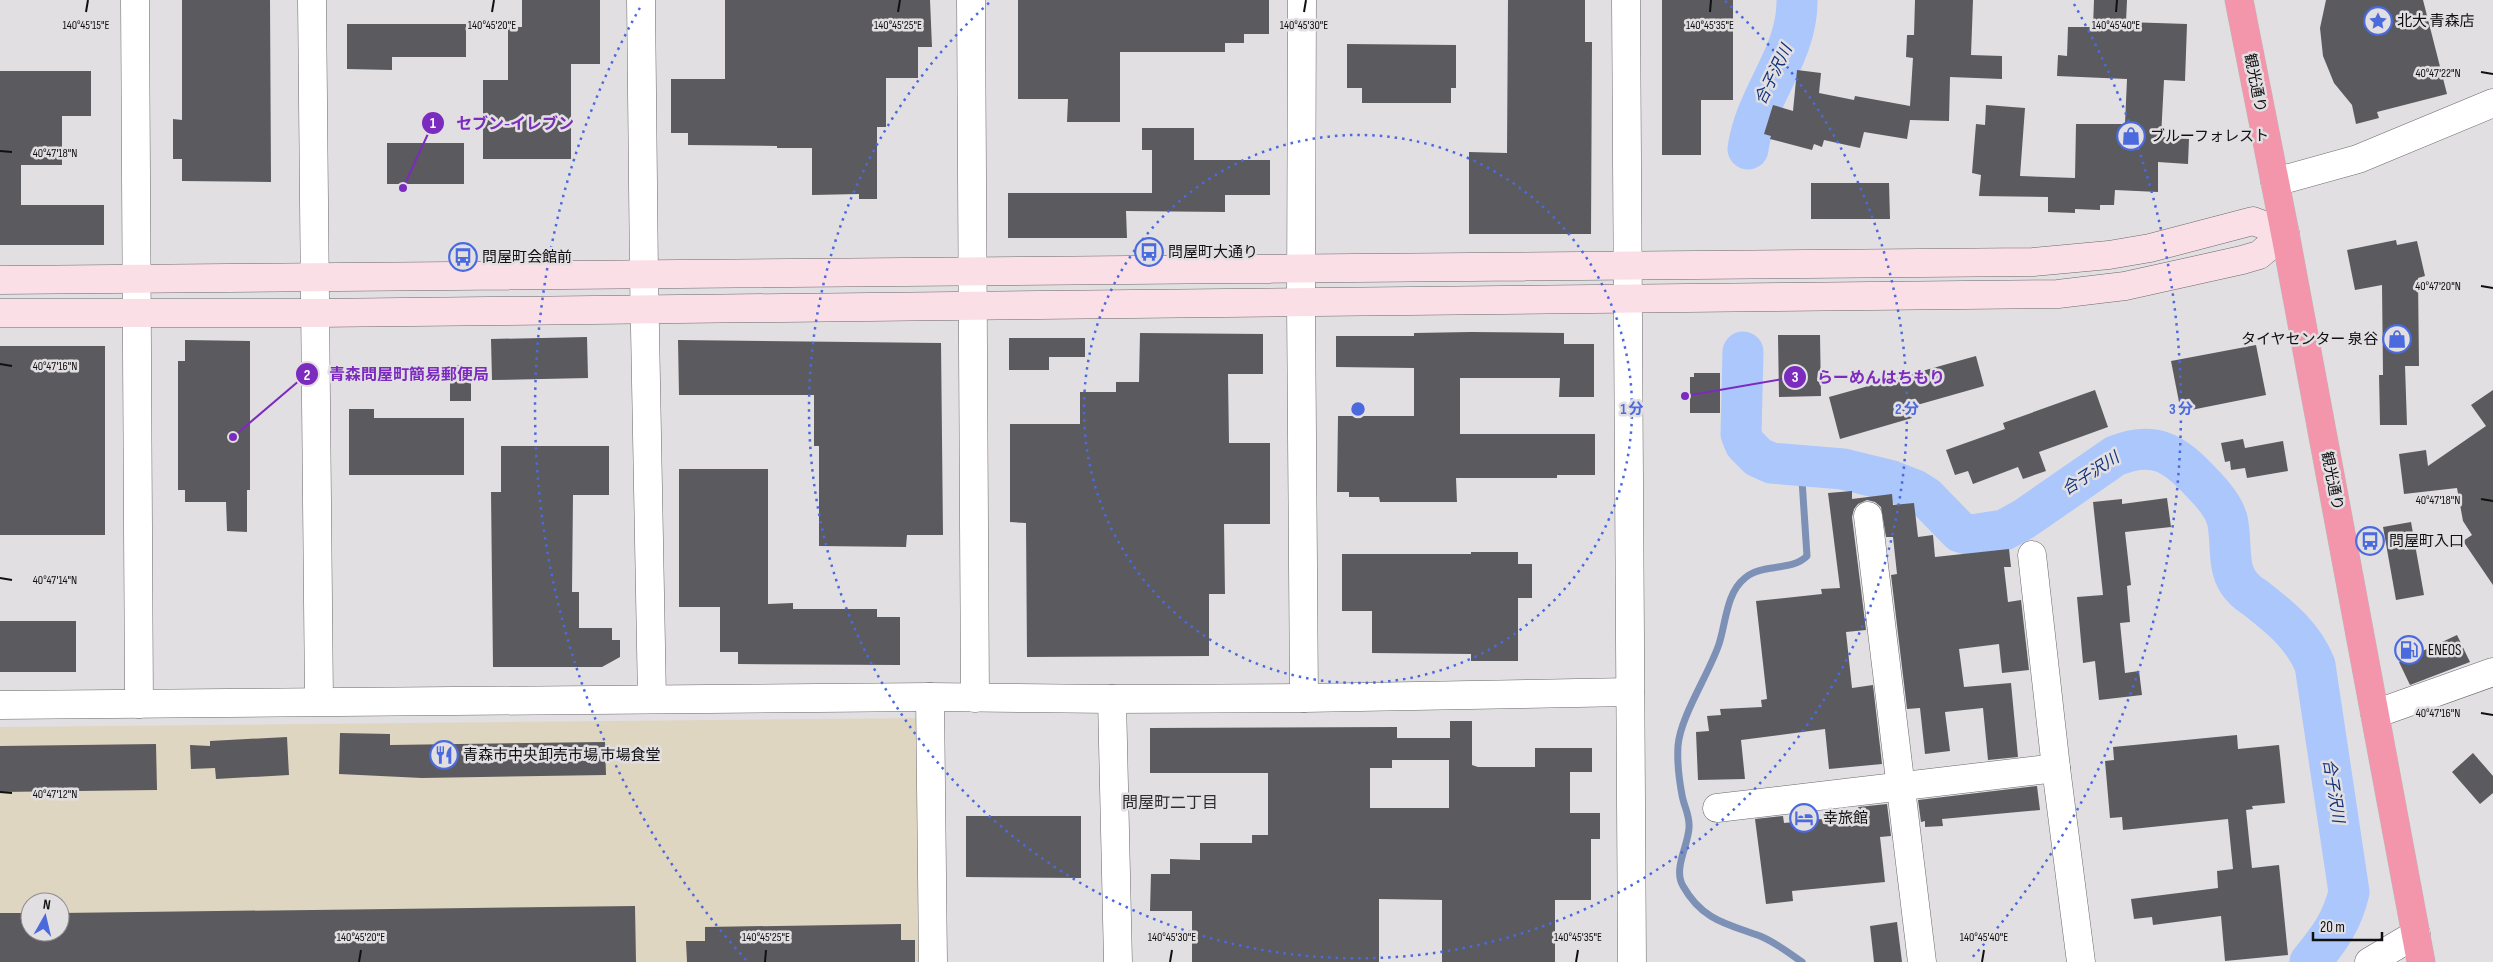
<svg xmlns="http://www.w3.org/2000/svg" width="2493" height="962" viewBox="0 0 2493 962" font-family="'Sofia Sans Condensed','Noto Sans JP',sans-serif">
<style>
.commercial{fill:#dfd6c1;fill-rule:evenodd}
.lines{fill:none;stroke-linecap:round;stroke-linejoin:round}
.stream{stroke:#7d90b6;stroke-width:7}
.river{stroke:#abc7fc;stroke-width:41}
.building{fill:#5b5a5e;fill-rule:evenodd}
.street-casing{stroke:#6b686b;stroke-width:29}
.secondary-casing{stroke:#6b686b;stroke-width:29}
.highway-casing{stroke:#bcbcbc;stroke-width:29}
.street{stroke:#fff;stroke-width:28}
.secondary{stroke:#fbdfe6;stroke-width:28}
.highway{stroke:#f395ab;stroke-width:28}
.ticks{fill:none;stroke:#111011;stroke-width:2}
.ring{fill:none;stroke:#4a6ade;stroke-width:2.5;stroke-dasharray:2.5 5}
.labels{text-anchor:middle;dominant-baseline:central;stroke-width:5;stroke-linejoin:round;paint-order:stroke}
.poi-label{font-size:15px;fill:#111011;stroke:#e2dfe2;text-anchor:start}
.street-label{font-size:15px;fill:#111011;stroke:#e2dfe2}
.water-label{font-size:16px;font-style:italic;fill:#10317a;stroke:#e2dfe2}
.neighbourhood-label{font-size:16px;fill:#302e31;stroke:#e2dfe2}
.ticks-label{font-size:12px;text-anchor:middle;fill:#111011;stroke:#e2dfe2;stroke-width:5;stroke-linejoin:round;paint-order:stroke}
.centre{fill:#4a6ade;stroke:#e2dfe2;stroke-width:2.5}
.ring-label{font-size:15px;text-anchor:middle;font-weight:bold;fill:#4a6ade;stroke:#e2dfe2;stroke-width:5;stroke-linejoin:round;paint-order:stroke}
.leader{fill:none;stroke:#7b2cbf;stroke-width:2}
.callout-dot{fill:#7b2cbf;stroke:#e2dfe2;stroke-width:2}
.mark-label{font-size:15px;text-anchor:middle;font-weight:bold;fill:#fff}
.callout-label{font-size:16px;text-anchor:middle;font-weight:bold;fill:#7b2cbf;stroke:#e2dfe2;stroke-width:5;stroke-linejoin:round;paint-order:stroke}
</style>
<rect width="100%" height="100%" fill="#e2dfe2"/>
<!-- commercial -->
<path class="commercial" d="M920,718L922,962H0V727ZM30,902H60V932H30Z"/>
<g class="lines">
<!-- stream -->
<path class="stream" d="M1801,465L1807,556C1791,572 1762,563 1745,578C1726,593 1726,623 1719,644C1709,674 1680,717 1678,746C1677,762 1679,779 1682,795C1684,807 1690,815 1689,828C1688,846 1673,869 1683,886C1702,920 1727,924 1760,936C1775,942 1789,953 1802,962"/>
<!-- river -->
<g class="river">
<path d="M1748,149C1755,96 1798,55 1797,0"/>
<path d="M1743,352L1741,434L1745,444L1758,457L1771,463L1843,469L1892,481L1915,490L1926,497L1960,532L1971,535L2004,530L2024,519L2115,456C2154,440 2174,453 2201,482C2211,492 2223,505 2227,519C2233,542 2225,570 2243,588C2247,593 2253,596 2258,600C2282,619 2303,636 2315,665L2349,892C2342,922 2329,939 2310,962"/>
</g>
</g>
<!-- building -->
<g class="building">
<path d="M182,0H270L271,182L182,181V159H173V119L182,120Z"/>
<path d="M522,0H600V64H571V159H483V80H508V27H522Z"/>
<path d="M725,0H930L932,47H918V78H886V127H877V199H859V194L812,195V148H777V146L688,145V133H671V79H725Z"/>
<path d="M1018,0H1269V34H1244V43H1225V52H1120V122H1067L1068,99H1018Z"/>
<path d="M1508,0H1585V42H1592L1591,234H1469V152L1507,153Z"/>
<path d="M1662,0H1733V100H1701V155H1662Z"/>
<path d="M1915,0H1973L1971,55L2002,56V79L1950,77L1949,121L1910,120L1907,139L1864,132L1860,148L1824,140L1822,147L1814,144L1812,150L1770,139L1771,136L1764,134L1773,105L1793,111L1797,70L1821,73L1819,93L1854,100L1855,96L1910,106L1913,58L1906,57L1907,35H1914Z"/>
<path d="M2094,0H2127L2126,22L2187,24L2185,81L2164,80L2161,137L2189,139L2188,164L2158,162V192L2115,190L2114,205H2100V210L2075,209V213L2048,212V197L1979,196L1981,175L1972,173L1976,124L1985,125L1986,105L2025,108L2020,176L2075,178L2076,124H2125L2127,79L2057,76L2058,55L2067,56L2068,27H2093Z"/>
<path d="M2326,0H2423L2447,94L2377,112L2379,118L2356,124L2352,105L2334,83L2323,56L2320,28Z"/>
<path d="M347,24H466V57H392V70L347,69Z"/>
<path d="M1347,44L1456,45V88H1451V103H1362V88H1347Z"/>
<path d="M0,71H91V116H62V165H21V205H104V245H0Z"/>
<path d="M1142,128H1194V160H1270V195H1225V212L1126,211L1127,238H1008V193H1152V150H1142Z"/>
<rect x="387" y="143" width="77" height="41"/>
<path d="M1811,183H1889L1890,219H1811Z"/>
<path d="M2396,240L2397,245L2417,241L2425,276L2418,278L2419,366H2405L2407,425H2380L2379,375H2383L2382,285L2355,290L2347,250Z"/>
<path d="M1471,332L1564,333V344H1594V397H1559L1560,378H1460V434H1595V475H1557V478H1456L1457,502H1380L1379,497H1349V492H1337L1338,416H1414V368L1336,367V336H1414V333Z"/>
<path d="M1140,333L1263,334V374H1228L1229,443H1270V524H1224L1225,594H1209V656L1027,657L1026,523L1010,522V424H1080V392H1116V382H1139Z"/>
<path d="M1778,335H1820L1821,396L1779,397Z"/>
<path d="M587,337L588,378L492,380L491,339Z"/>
<path d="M1009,338H1085V357H1049V370H1009Z"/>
<path d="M185,340L250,341V490H247V532L227,531L226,502H185V490H178V361H185Z"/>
<path d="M678,340L941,343L943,535H907L906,547L819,546V446H814V395H679Z"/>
<path d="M2256,345L2266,395L2181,412L2171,361Z"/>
<rect x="0" y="346" width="105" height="189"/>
<path d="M1976,356L1984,386L1910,407L1912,418L1840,439L1829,397Z"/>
<rect x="450" y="365" width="21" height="36"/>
<path d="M1694,373H1720V413H1690V377H1694Z"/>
<path d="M2095,390L2108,427L2039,452L2046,471L2023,479L2018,467L1973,484L1968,471L1955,475L1946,450L2005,429L2003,423Z"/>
<path d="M2493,390V585L2463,541L2472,535L2463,521L2457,488L2404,494L2399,454L2426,450L2428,466L2486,426L2471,405Z"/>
<path d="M349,409H374V418H464V475H349Z"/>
<path d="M2243,439L2245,448L2283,441L2288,471L2247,478L2245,468L2231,470L2230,461L2225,462L2221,443Z"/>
<path d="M501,446H609V495H573L572,592H579V628H612V640H620V657L602,667H493L491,492H501Z"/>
<path d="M679,469H768V604L793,603V609H877V617H900V665L738,664V652H720V607H679Z"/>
<path d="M1852,491V499L1892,494L1893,505L1914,503L1918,537L1933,535L1935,557L2009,549L2011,567H2004L2008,602L2021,600L2029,670L2002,673L1999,644L1959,649L1964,687L2011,683L2018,757L1988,760L1983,708L1945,712L1950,751L1925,754L1920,708L1907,709L1891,575L1897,574L1893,537H1886L1881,507L1875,502L1867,500L1858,504L1854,509L1852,517L1866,630L1846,632L1852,688L1873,685L1882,764L1829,769L1825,729L1741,740L1745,779L1698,780L1696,732L1709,731L1707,716L1721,715L1720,709L1762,707L1761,700L1767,699L1756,601L1822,594L1821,589L1840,588L1828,493Z"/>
<path d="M2167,498L2171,527L2125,532L2131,585L2127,586L2130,622L2120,623L2125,673L2139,671L2142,695L2099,700L2095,661L2083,663L2077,597L2103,595L2093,502L2122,499V504Z"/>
<path d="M2411,522L2424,595L2396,600L2383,527Z"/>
<path d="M1471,552H1518V564H1532V598H1518V661H1471V654L1372,653V611H1342V554H1471Z"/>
<rect x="0" y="621" width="76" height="51"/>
<path d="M2457,635L2470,662L2410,685L2399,662Z"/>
<path d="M1450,721H1472V765L1478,767H1535V748H1592V772H1570V813H1600V839H1591V900H1555V962H1442V900L1379,899V962H1192V911H1150L1151,874H1170V859L1200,860V843H1252V835H1268V773H1150V728L1397,727V738H1450ZM1392,760H1449V808H1370V768H1392Z"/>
<path d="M340,733L390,734V745L605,742L606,775L422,778L339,774Z"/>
<path d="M2237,735L2238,749L2279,745L2285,803L2252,806L2253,809L2246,810L2252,868L2279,865L2288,955L2225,961L2221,916L2153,925L2152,917L2134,919L2131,899L2218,888L2217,871L2233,869L2228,819L2123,830L2122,817L2110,818L2105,761L2114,760L2113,747Z"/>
<path d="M287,737L289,775L216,779L215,768L191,769L190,745L210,746V741Z"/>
<path d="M156,744L157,790L0,792V746Z"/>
<path d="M2473,753L2493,776V793L2480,804L2452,772Z"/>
<path d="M2037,786L2040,810L1942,819L1943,826L1925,827V821L1921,822L1918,800Z"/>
<path d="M1887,804L1891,836L1880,837L1885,882L1792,891L1793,901L1766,904L1755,819L1783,816L1784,823L1859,815L1858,807Z"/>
<path d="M966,816H1081V878L966,877Z"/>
<path d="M635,906L636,962H0V913H30V932H60V913Z"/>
<path d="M1897,922L1902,962H1874L1870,926Z"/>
<path d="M901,924V940H915V962H687L686,941H705V927Z"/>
</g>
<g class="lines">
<defs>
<g id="street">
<path d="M135,0L139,704"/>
<path d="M312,0L319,701"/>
<path d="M641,0L644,276L652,699"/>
<path d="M971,0L975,698"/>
<path d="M1302,0L1301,303L1304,698"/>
<path d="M1626,0L1632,962"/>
<path d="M2275,182L2358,159L2493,103"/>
<path d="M1868,516L1922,962"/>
<path d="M2032,555L2056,768L2081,962"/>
<path d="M930,697L933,962"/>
<path d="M1112,699L1118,962"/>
<path d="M0,705L930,697L1112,699L1304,698L1630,692"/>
<path d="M2375,714L2493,672"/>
<path d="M1717,808L2056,768"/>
<path d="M2369,962L2416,934"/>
</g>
<path id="secondary" d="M0,280L2033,262L2109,255L2150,248L2253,221L2285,233L2259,255L2242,260L2125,286L2058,294L315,313H0"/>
<path id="highway" d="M2239,0L2285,233L2421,962"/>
</defs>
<!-- street casing -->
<use href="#street" class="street-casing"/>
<!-- secondary casing -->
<use href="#secondary" class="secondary-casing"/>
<!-- highway casing -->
<use href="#highway" class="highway-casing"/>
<!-- street -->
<use href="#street" class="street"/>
<!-- secondary -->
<use href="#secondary" class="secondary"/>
<!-- highway -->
<use href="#highway" class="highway"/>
</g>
<!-- ticks -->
<path class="ticks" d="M86,12L88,0M492,12L494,0M898,12L900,0M1304,12L1306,0M1710,12L1711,0M2116,12L2117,0M2481,72L2493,74M0,151L12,152M2481,286L2493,288M0,364L12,366M2481,499L2493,501M0,578L12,580M2481,713L2493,715M0,792L12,793M359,962L361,950M765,962L766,950M1170,962L1172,950M1576,962L1578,950M1982,962L1984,950"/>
<!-- distance rings -->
<g class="ring">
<circle cx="1358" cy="409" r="274"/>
<path d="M1725 1A549 549 0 1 1 991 1"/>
<path d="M746 960A823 823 0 0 1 642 4M2074 4A823 823 0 0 1 1970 960"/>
</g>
<!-- icons -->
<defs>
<symbol id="sight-ring" viewBox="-11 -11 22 22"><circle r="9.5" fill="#e2dfe2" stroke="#4a6ade" stroke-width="1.5"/><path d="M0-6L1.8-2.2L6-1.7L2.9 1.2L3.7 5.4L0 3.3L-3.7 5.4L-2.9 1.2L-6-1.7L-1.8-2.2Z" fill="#4a6ade"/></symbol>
<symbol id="shop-ring" viewBox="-11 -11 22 22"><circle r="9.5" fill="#e2dfe2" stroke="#4a6ade" stroke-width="1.5"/><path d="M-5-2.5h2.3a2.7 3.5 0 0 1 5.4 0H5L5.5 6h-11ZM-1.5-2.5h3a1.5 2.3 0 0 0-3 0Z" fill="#4a6ade"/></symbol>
<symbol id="bus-ring" viewBox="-11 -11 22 22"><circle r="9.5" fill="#e2dfe2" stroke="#4a6ade" stroke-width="1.5"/><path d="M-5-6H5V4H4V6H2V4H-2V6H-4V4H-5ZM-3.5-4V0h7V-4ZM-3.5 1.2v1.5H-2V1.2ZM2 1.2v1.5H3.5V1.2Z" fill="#4a6ade"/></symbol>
<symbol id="fuel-ring" viewBox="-11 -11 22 22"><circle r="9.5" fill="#e2dfe2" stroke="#4a6ade" stroke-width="1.5"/><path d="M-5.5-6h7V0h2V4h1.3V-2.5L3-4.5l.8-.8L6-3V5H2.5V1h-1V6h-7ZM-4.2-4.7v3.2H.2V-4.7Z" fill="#4a6ade"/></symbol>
<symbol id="restaurant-ring" viewBox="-11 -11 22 22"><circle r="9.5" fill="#e2dfe2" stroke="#4a6ade" stroke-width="1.5"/><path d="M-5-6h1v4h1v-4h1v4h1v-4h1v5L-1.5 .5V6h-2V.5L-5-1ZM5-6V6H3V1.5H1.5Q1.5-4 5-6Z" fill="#4a6ade"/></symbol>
<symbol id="hotel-ring" viewBox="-11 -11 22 22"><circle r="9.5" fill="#e2dfe2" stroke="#4a6ade" stroke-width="1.5"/><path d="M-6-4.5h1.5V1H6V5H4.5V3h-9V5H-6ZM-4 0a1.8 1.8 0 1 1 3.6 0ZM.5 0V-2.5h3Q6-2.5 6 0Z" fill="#4a6ade"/></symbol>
</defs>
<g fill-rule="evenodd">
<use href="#sight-ring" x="2362" y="5" width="32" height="32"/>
<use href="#shop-ring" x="2115" y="120" width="32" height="32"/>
<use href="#bus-ring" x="1133" y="236" width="32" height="32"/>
<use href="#bus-ring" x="447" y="241" width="32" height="32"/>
<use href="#shop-ring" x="2381" y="323" width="32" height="32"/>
<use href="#bus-ring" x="2354" y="525" width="32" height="32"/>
<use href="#fuel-ring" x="2393" y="634" width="32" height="32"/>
<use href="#restaurant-ring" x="428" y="739" width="32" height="32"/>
<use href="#hotel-ring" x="1788" y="802" width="32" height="32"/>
</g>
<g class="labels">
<!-- poi labels -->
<g class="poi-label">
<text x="2397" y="21">北大 青森店</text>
<text x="2150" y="136">ブルーフォレスト</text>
<text x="1168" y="252">問屋町大通り</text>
<text x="482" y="257">問屋町会館前</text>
<text x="2378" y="339" text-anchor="end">タイヤセンター 泉谷</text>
<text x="2389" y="541">問屋町入口</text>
<text x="2428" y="650">ENEOS</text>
<text x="463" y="755">青森市中央卸売市場 市場食堂</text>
<text x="1823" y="818">幸旅館</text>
</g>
<!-- street labels -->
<g class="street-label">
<text transform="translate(2255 83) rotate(79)">観光通り</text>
<text transform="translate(2332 481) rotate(79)">観光通り</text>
</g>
<!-- water labels -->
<g class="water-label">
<text transform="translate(1774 75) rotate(-64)">合子沢川</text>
<text transform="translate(2091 474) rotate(-33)">合子沢川</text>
<text transform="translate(2333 791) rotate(81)">合子沢川</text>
</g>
<!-- neighbourhood labels -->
<g class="neighbourhood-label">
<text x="1170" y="803">問屋町二丁目</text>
</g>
</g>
<g class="ticks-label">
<text x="86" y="29">140°45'15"E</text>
<text x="492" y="29">140°45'20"E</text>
<text x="898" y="29">140°45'25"E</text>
<text x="1304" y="29">140°45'30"E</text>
<text x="1710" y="29">140°45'35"E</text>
<text x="2116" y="29">140°45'40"E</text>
<text x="2438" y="77">40°47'22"N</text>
<text x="55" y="157">40°47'18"N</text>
<text x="2438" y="290">40°47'20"N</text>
<text x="55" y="370">40°47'16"N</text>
<text x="2438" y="504">40°47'18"N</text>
<text x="55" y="584">40°47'14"N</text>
<text x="2438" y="717">40°47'16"N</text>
<text x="55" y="798">40°47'12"N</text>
<text x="361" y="941">140°45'20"E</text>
<text x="766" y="941">140°45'25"E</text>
<text x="1172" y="941">140°45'30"E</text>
<text x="1578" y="941">140°45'35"E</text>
<text x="1984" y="941">140°45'40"E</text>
</g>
<circle cx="1358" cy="409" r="8" class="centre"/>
<g class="ring-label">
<text x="1632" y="414">1 分</text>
<text x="1907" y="414">2 分</text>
<text x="2181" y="414">3 分</text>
</g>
<!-- callouts -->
<path class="leader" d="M403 188L433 123M233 437L307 374M1685 396L1795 377"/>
<g class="callout-dot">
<circle cx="403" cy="188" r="5"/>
<circle cx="233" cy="437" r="5"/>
<circle cx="1685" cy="396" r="5"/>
<circle cx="433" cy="123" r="12"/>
<circle cx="307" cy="374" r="12"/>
<circle cx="1795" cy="377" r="12"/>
</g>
<g class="mark-label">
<text x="433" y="128">1</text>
<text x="307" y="380">2</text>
<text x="1795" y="382">3</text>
</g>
<g class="callout-label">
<text x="515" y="129">セブン-イレブン</text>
<text x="409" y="380">青森問屋町簡易郵便局</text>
<text x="1881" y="383">らーめんはちもり</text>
</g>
<!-- north arrow -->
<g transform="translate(45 917) rotate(8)"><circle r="24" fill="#e2dfe2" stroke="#8e8c8e"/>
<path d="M0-4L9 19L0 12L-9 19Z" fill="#4a6ade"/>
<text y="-8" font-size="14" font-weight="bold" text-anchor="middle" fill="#111011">N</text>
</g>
<!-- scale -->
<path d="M2313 932v8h69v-8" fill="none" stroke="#111011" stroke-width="2.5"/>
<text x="2320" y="932" font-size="15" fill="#111011" stroke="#e2dfe2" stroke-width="4" paint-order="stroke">20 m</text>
</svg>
